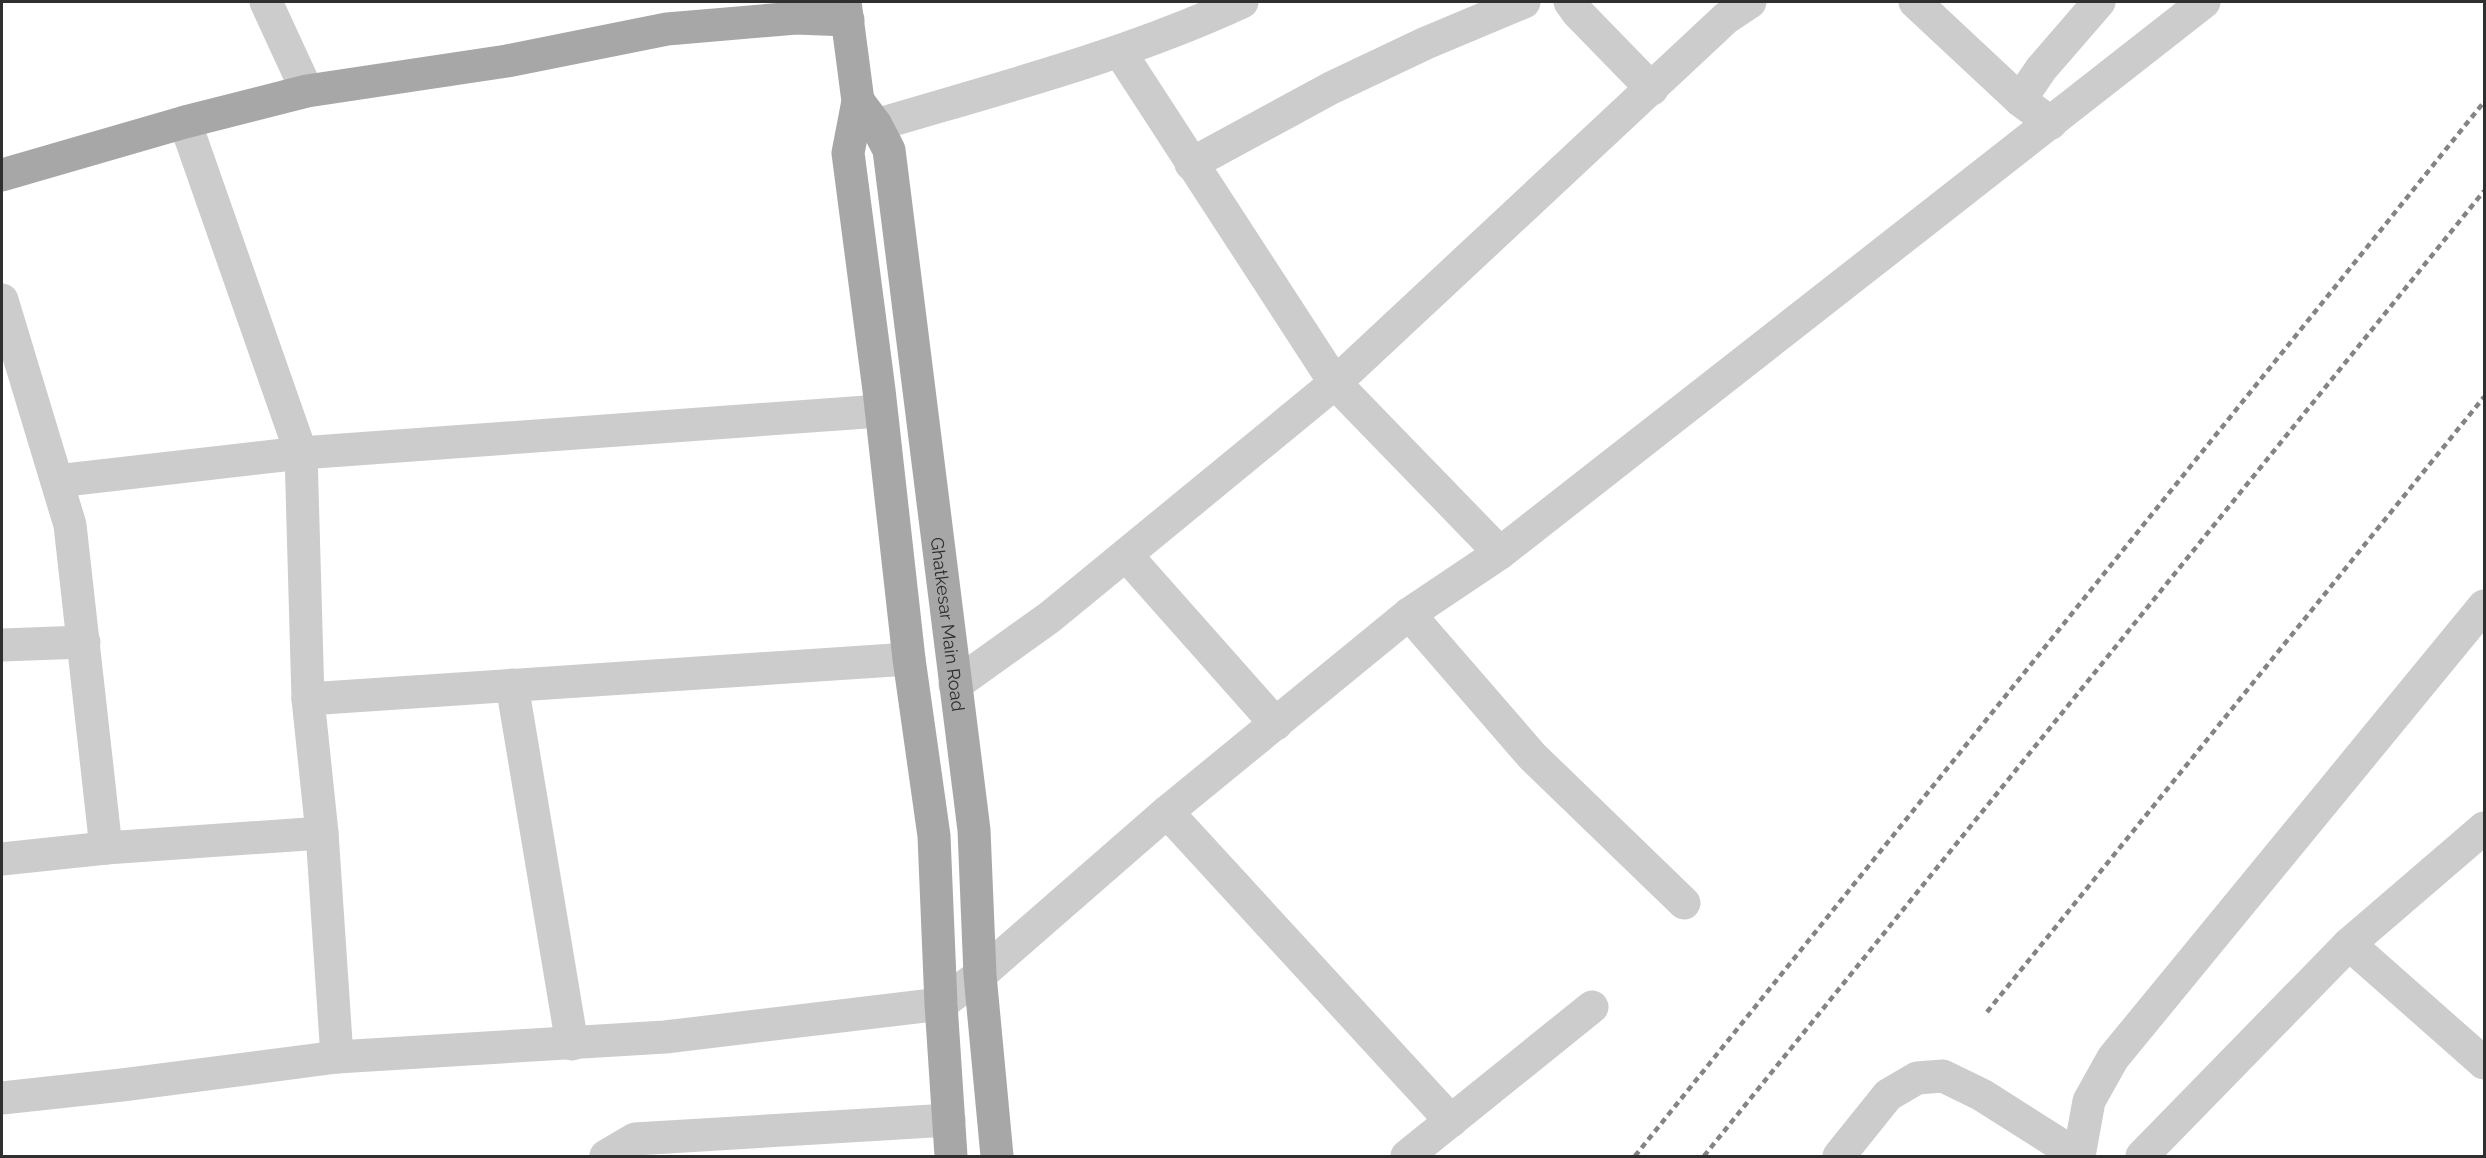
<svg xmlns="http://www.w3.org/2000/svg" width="2486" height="1158" viewBox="0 0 2486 1158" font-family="Raleway,sans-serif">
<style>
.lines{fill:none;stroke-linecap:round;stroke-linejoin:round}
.minor{stroke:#ccc;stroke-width:33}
.major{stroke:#a7a7a7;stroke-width:33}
.rail{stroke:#848484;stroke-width:4.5;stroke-dasharray:6 4.5;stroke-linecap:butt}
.labels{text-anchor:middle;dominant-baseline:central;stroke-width:6;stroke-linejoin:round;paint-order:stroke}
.street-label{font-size:18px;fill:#2f2f2f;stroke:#fff}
</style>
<rect width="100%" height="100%" fill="#fff"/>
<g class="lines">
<!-- minor -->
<g class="minor">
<path d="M266,2L307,91"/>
<path d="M1570,2L1578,13L1652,89"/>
<path d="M1915,2L2020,100L2051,123"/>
<path d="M1120,52L1335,383L1500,553"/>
<path d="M2020,100L2041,69L2099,2"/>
<path d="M185,122L301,453L308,699"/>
<path d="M876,125C1000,88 1125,56 1242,2"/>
<path d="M1191,164L1331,88L1426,43L1524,2"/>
<path d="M2,300L70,525L106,848"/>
<path d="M57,481L301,453L880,411"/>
<path d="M1126,555L1276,724"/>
<path d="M1409,614L1532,756L1684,903"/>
<path d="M2,645L84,642"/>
<path d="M512,685L572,1044"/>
<path d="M955,685L1050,617L1335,383L1726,18L1750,2"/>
<path d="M1167,812L1451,1121"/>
<path d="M2,859L106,848L322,833"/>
<path d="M2349,944L2484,1063"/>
<path d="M337,1057L322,833L308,699L909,659"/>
<path d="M2,1098L122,1085L337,1057L665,1037L941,1004L980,975L1167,812L1409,614L1500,553L2204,2"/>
<path d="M606,1156L635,1139L949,1120"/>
<path d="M1407,1156L1592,1007"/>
<path d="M1839,1156L1888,1095L1917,1078L1943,1076L1982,1095L2078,1156"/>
<path d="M2079,1156L2089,1101L2113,1058L2484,606"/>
<path d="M2142,1156L2349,944L2484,828"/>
</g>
<!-- major -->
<g class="major">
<path d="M845,2L858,101L848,153L879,390L909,659L934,836L941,1004L951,1156"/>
<path id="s1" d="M858,101L876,125L889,150L974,830L980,975L997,1156"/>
<path d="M2,175L185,122L307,91L507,61L667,29L796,18L848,20"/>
</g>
<!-- rail -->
<g class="rail">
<path d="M1987,1012L2484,397"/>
<path d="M1635,1156L2484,102"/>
<path d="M1704,1156L2484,191"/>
</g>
</g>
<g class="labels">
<!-- street labels -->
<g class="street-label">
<text stroke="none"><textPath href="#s1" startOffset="536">Ghatkesar Main Road</textPath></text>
</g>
</g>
<!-- border -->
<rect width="2486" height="1158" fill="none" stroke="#2f2f2f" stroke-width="6"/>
</svg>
